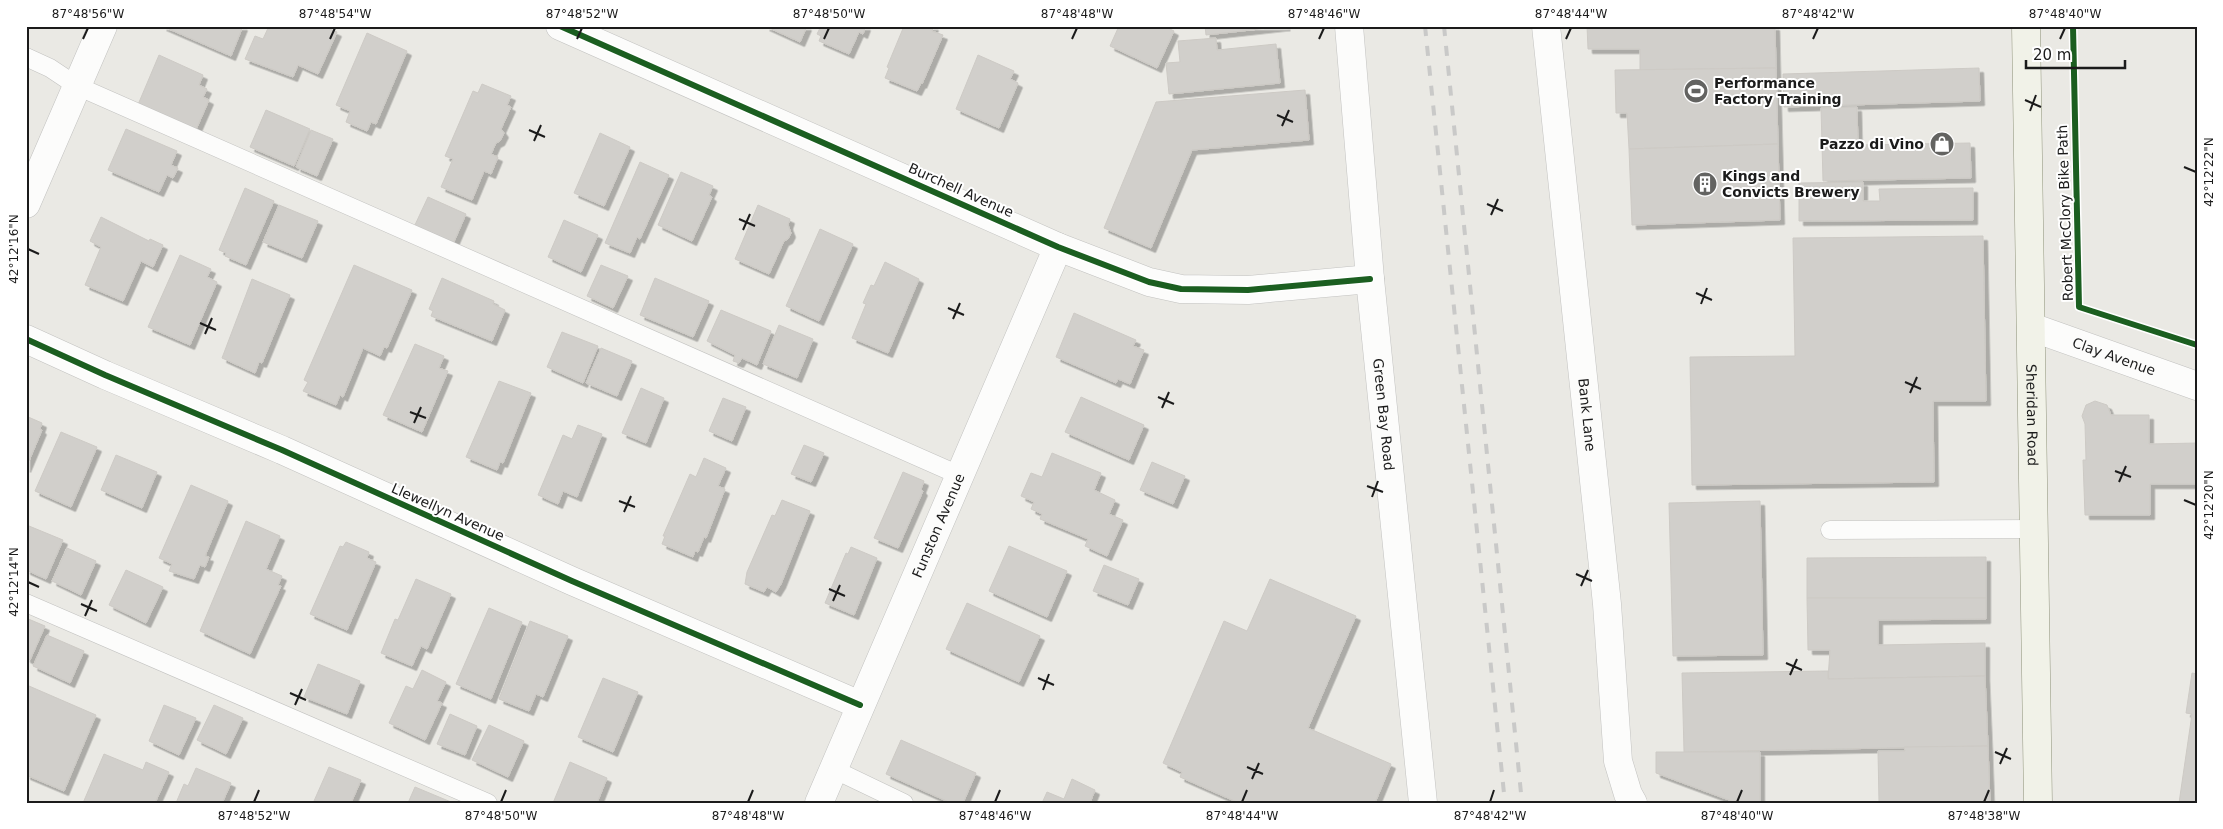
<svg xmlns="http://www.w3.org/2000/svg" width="2223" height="829" viewBox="0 0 2223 829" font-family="'DejaVu Sans',sans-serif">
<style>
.building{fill:#d1cfcb;stroke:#cdcac5;filter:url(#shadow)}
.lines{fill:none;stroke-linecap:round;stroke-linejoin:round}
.service-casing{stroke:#c2c2c0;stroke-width:19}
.minor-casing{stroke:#c2c2c0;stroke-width:29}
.tertiary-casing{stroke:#c2c2c0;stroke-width:29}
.secondary-casing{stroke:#90947c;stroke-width:29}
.service{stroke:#fcfcfb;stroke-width:18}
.minor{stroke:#fcfcfb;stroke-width:28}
.tertiary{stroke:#fcfcfb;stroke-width:28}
.secondary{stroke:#f1f2e8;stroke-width:28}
.rail{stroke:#c9c9c8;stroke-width:4;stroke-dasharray:10 10;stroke-linecap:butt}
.cycleway-casing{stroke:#fff;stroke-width:9}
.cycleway{stroke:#1b5e20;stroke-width:6}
.ticks{fill:none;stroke:#1b1b1b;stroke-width:2}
.labels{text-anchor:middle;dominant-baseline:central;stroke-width:4;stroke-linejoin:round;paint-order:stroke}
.poi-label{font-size:14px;font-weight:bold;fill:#1b1b1b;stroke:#fff;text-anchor:start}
.street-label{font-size:14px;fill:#1b1b1b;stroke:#fff}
.neatline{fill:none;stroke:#1b1b1b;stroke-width:2}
.ticks-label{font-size:12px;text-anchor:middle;fill:#1b1b1b}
</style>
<defs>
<filter id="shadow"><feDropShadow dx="4.5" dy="4.5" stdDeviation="0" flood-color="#0004"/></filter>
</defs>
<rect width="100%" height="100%" fill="#eae9e4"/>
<!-- building -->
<g class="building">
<path d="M162,26H243L231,56Z"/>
<path d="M269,26H323L337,32L318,74L298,65L293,77L245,59L255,36L263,39Z"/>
<path d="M765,26H807L800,42Z"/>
<path d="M821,26H866L863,34L859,32L849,54L819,41L821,36L817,34Z"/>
<path d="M904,26H934L932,31L943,35L922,84L921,83L917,91L885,78L889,68L887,67Z"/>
<path d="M1119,26H1164L1174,31L1157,68L1110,46Z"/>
<path d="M1205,26H1286L1206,35Z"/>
<path d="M1587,26H1775L1776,68L1640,70V49H1588Z"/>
<path d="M367,33L407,51L376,124L371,122L367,131L346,122L350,111L336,105Z"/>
<path d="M1216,38L1217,50L1276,44L1280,83L1169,94L1166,63L1180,62L1178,41Z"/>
<path d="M159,55L203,75L199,85L207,89L203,97L209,100L195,132L137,107Z"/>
<path d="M978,55L1014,71L1010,79L1018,83L999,128L956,109Z"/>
<path d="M1776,68L1778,144L1629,149L1627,113H1616L1615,70Z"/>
<path d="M1979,68L1980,101L1784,107L1783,74Z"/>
<path d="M482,84L511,96L507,105L511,107L501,129L504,133L500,141L496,143L491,154L498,157L491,174L484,171L472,200L441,187L453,159L445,156L473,91L478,93Z"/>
<path d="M1305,90L1309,140L1192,150L1151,248L1104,228L1156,102Z"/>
<path d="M1857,107L1858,145L1970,143L1971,178L1823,181L1821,108Z"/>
<path d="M266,110L310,129L294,166L250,147Z"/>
<path d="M126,129L177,151L171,165L178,168L173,178L167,175L159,192L108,170Z"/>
<path d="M311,130L333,139L317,176L296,167Z"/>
<path d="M600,133L630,147L604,206L574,193Z"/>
<path d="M1778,144L1780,220L1632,225L1629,149Z"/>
<path d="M640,162L669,175L640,239L637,237L630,253L605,243Z"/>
<path d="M681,172L713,186L709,195L712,197L692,241L658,225Z"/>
<path d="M1863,182V201H1880L1879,189L1973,188V220L1799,221V183Z"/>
<path d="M245,188L274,201L246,265L225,256L226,253L219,250Z"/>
<path d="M428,197L466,214L453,244L414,227Z"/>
<path d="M279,205L318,221L302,258L263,242Z"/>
<path d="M758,205L790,219L788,225L791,233L788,239L784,241L769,274L735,259Z"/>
<path d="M101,217L149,241L150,239L163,245L153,267L141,261L123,301L85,285L101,247L90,241Z"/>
<path d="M564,220L598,235L581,272L548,257Z"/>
<path d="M820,229L853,244L819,321L786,306Z"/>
<path d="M1983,236L1986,401H1933L1934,482L1692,485L1690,357L1795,356L1793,238Z"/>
<path d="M180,255L211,269L207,277L217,282L190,345L148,327Z"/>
<path d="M885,262L919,279L888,353L852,338L866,304L863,303L871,285L874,286Z"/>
<path d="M354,265L412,290L387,348L384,347L380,356L363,348L343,397L340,395L336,405L303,391L308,382L304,380Z"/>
<path d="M601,265L628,276L613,308L587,296Z"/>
<path d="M442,278L494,301L493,304L505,310L492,341L431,316L433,311L429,309Z"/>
<path d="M655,278L709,301L693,337L640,315Z"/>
<path d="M252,279L290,295L262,363L259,362L255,373L222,358Z"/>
<path d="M721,310L771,331L757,365L742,358L739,363L733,361L735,355L707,341Z"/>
<path d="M1074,313L1136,340L1133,346L1144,350L1130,384L1118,379L1116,383L1056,357Z"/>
<path d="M779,325L813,339L797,378L763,364Z"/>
<path d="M562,332L598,346L583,383L547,367Z"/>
<path d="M415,344L444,356L439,368L448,371L422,432L383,415Z"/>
<path d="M601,348L632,361L617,396L586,383Z"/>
<path d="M499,381L531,393L503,463L500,462L497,470L466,457Z"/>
<path d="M641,388L664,398L646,443L622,433Z"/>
<path d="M1081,397L1144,425L1129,460L1065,432Z"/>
<path d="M723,398L746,407L732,441L709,431Z"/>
<path d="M2095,401L2107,405L2111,415H2149V444L2197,443V484H2150V515H2085L2083,460H2086L2085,424L2082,416L2086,405Z"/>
<path d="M26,416L42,423L40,429L42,430L26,468Z"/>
<path d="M578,425L602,434L577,497L563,491L558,504L538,495L563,435L572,439Z"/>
<path d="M61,432L97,447L71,507L35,491Z"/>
<path d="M804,445L824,453L811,482L791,474Z"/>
<path d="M1052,453L1101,473L1094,490L1115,500L1109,514L1123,520L1107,556L1085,546L1088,539L1040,519L1042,514L1031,509L1034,502L1021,496L1031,473L1042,477Z"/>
<path d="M116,455L157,472L142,508L101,490Z"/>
<path d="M704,458L726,468L718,486L725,489L706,538L704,537L698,552L695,551L693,557L662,544L665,536H663L690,474L696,477Z"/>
<path d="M1152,462L1185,476L1173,504L1140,490Z"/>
<path d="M903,472L924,481L921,489L923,491L898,548L874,538Z"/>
<path d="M191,485L228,501L205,556L209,557L205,567L200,565L194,579L169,571L172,564L159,558Z"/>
<path d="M782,500L810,511L781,584L776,592L767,587L764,592L745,584L747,572L772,515L775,516Z"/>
<path d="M1760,501L1763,655L1673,656L1669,503Z"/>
<path d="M246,521L280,536L266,569L282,576L278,585L281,586L250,654L200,631Z"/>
<path d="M29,526L63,540L46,579L26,570V533Z"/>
<path d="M346,542L369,552L367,558L376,562L347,630L310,614L340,546L343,547Z"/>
<path d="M1009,546L1067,571L1047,617L989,591Z"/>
<path d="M851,547L877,558L854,615L825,603L846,553L848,554Z"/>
<path d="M67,548L96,561L81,595L52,581Z"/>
<path d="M1986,557V598H1807V558Z"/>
<path d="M1104,565L1139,579L1128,605L1093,591Z"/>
<path d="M126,570L163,587L146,623L109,605Z"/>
<path d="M416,579L451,594L427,649L421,646L412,666L381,653L395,619L398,620Z"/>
<path d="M1270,579L1356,616L1308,728L1391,764L1375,803H1239L1180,777L1182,772L1163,763L1224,621L1247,631Z"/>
<path d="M1807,598H1986V619L1878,620V645L1985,643V676L1828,679L1830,650H1808Z"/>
<path d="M967,603L1040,636L1019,682L946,649Z"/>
<path d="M489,608L522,622L491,699L456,684Z"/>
<path d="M26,618L45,626L30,660L26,658Z"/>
<path d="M530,621L568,636L543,697L536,694L529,711L499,699Z"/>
<path d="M47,635L84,651L70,683L33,666Z"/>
<path d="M318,664L360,681L347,714L304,697Z"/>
<path d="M422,670L446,682L437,701L442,703L425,740L389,723L406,686L413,689Z"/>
<path d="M1828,671V679L1985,676L1988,746L1684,752L1682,673Z"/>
<path d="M2192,673L2197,674V803H2179L2192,714L2186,713Z"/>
<path d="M603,678L638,692L613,752L578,737Z"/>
<path d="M29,686L96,715L64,791L26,775V692Z"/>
<path d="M164,705L196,718L179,755L149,741Z"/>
<path d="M214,705L243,718L226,754L197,740Z"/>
<path d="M450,714L477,726L465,755L437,744Z"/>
<path d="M489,725L524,741L508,777L472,760Z"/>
<path d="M901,740L976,773L963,803H951L886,774Z"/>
<path d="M1988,746L1990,803L1879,802L1878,751H1905L1904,747Z"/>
<path d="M1656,752H1760V803H1737L1656,773Z"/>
<path d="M104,754L143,770L146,762L169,772L155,803H83Z"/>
<path d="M570,762L607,778L597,803H553Z"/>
<path d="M329,767L361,780L351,803L314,801Z"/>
<path d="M196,768L231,783L223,801L227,803H176L184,784L188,786Z"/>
<path d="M1072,779L1095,790L1090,803H1042L1047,792L1064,799Z"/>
<path d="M415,787L451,802L408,803Z"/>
</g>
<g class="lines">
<defs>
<g id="service">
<path d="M26,57L50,68L77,86L959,475"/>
<path d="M1830,530L2034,529"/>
<path d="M26,603L488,803"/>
<path d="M833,769L904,803"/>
</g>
<g id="minor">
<path d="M560,26L1058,247L1149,282L1181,289L1248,290L1370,279"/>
<path id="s1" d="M1546,26L1607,604L1618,761L1628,794L1633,803"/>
<path d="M26,204L103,26"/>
<path id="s2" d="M2031,327L2197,386"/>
<path d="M26,339L105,375L282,450L572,581L860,705"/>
<path id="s3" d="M819,803L1058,247"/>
</g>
<g id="tertiary">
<path id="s4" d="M1349,26L1370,279L1423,803"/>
</g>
<g id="secondary">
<path id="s5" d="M2026,26L2038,803"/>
</g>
</defs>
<!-- service casing -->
<use href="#service" class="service-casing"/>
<!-- minor casing -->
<use href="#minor" class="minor-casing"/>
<!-- tertiary casing -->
<use href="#tertiary" class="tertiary-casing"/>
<!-- secondary casing -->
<use href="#secondary" class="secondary-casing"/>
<!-- service -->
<use href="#service" class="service"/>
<!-- minor -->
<use href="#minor" class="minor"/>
<!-- tertiary -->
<use href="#tertiary" class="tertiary"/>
<!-- secondary -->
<use href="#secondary" class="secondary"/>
<!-- rail -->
<g class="rail">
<path d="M1425,26L1505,803"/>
<path d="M1444,26L1522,803"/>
</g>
<defs>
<g id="cycleway">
<path d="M560,26L1058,247L1149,282L1181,289L1248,290L1370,279"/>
<path d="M2073,26L2079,307L2197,345"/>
<path d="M26,339L105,375L282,450L572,581L860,705"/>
</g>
</defs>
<!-- cycleway casing -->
<use href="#cycleway" class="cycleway-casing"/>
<!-- cycleway -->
<use href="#cycleway" class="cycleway"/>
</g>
<!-- ticks -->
<path class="ticks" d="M83,39L88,28M330,39L335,28M577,39L582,28M824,39L829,28M1072,39L1077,28M1319,39L1324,28M1566,39L1571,28M1813,39L1818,28M2060,39L2065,28M2025,100L2041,107M2030,111L2036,95M1277,115L1293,122M1282,126L1289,110M529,130L545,137M534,141L541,125M2184,167L2196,172M1487,204L1503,211M1491,215L1498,199M739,219L755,226M743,230L750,214M28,249L39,254M1696,293L1712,300M1701,304L1707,288M948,308L964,315M953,319L960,303M200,323L216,330M205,334L212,318M1905,382L1921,389M1910,393L1917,377M1158,397L1174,404M1162,408L1169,392M410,412L426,418M414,423L421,407M2115,471L2131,477M2119,482L2126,466M1367,486L1383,492M1372,497L1378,481M2184,500L2196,505M619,501L635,507M624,512L631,496M1576,574L1592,581M28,582L39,587M1581,586L1588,570M829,589L845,596M833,601L840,585M81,604L97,611M85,616L92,600M1786,663L1802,670M1790,675L1797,659M1038,678L1054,685M1043,690L1049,674M290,693L306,700M295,705L302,689M1995,752L2011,759M2000,764L2007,748M1247,767L1263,774M1252,779L1259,763M254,802L259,790M501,802L506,790M748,802L753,790M995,802L1000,790M1242,802L1247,790M1490,802L1494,790M1737,802L1742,790M1984,802L1989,790"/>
<!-- icons -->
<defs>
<symbol id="stadium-disc" viewBox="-11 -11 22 22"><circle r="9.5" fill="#636361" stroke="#fff"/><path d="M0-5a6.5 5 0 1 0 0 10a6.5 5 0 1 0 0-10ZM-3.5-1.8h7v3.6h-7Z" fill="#fff"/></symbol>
<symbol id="shop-disc" viewBox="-11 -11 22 22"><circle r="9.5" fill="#636361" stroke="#fff"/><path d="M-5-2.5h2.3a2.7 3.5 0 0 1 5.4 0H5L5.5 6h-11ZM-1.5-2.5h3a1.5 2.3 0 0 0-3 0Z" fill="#fff"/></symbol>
<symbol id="building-disc" viewBox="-11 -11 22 22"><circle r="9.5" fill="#636361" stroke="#fff"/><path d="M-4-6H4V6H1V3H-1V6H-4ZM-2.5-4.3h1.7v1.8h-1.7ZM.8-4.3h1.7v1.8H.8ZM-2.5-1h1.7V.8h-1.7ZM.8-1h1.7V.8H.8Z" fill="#fff"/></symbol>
</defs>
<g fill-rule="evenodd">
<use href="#stadium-disc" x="1682" y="77" width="28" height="28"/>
<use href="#shop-disc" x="1928" y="130" width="28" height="28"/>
<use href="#building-disc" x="1691" y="170" width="28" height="28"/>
</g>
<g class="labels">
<!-- poi labels -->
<g class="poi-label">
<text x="1714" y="83">Performance<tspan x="1714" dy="16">Factory Training</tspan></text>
<text x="1924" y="144" text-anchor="end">Pazzo di Vino</text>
<text x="1722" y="176">Kings and<tspan x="1722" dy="16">Convicts Brewery</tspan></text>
</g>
<!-- street labels -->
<g class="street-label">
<text transform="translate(961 190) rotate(24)">Burchell Avenue</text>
<text transform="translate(2065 213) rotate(-92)">Robert McClory Bike Path</text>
<text stroke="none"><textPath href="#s2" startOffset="88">Clay Avenue</textPath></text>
<text stroke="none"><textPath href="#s4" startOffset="390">Green Bay Road</textPath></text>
<text stroke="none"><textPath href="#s5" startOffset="389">Sheridan Road</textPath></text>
<text stroke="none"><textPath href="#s1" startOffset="391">Bank Lane</textPath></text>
<text transform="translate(448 512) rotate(24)">Llewellyn Avenue</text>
<text stroke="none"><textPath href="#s3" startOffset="302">Funston Avenue</textPath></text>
</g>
</g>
<!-- border -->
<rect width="2223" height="829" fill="none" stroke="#ffffff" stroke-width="55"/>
<!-- scale -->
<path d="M2026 60v8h99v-8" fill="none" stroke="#1b1b1b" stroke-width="2.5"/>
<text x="2033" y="60" font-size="15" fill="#1b1b1b" stroke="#ffffff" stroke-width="4" paint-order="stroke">20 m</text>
<rect x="28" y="28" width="2168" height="774" class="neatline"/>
<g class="ticks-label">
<text x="88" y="18">87°48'56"W</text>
<text x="335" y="18">87°48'54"W</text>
<text x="582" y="18">87°48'52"W</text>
<text x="829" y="18">87°48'50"W</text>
<text x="1077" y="18">87°48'48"W</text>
<text x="1324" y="18">87°48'46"W</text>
<text x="1571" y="18">87°48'44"W</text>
<text x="1818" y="18">87°48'42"W</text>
<text x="2065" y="18">87°48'40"W</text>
<text transform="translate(2209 172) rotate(-90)" y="4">42°12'22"N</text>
<text transform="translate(14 249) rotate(-90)" y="4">42°12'16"N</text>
<text transform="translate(2209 505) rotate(-90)" y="4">42°12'20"N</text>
<text transform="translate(14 582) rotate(-90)" y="4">42°12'14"N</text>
<text x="254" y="820">87°48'52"W</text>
<text x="501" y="820">87°48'50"W</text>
<text x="748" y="820">87°48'48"W</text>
<text x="995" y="820">87°48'46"W</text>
<text x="1242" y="820">87°48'44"W</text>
<text x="1490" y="820">87°48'42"W</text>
<text x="1737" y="820">87°48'40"W</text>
<text x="1984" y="820">87°48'38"W</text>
</g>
</svg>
